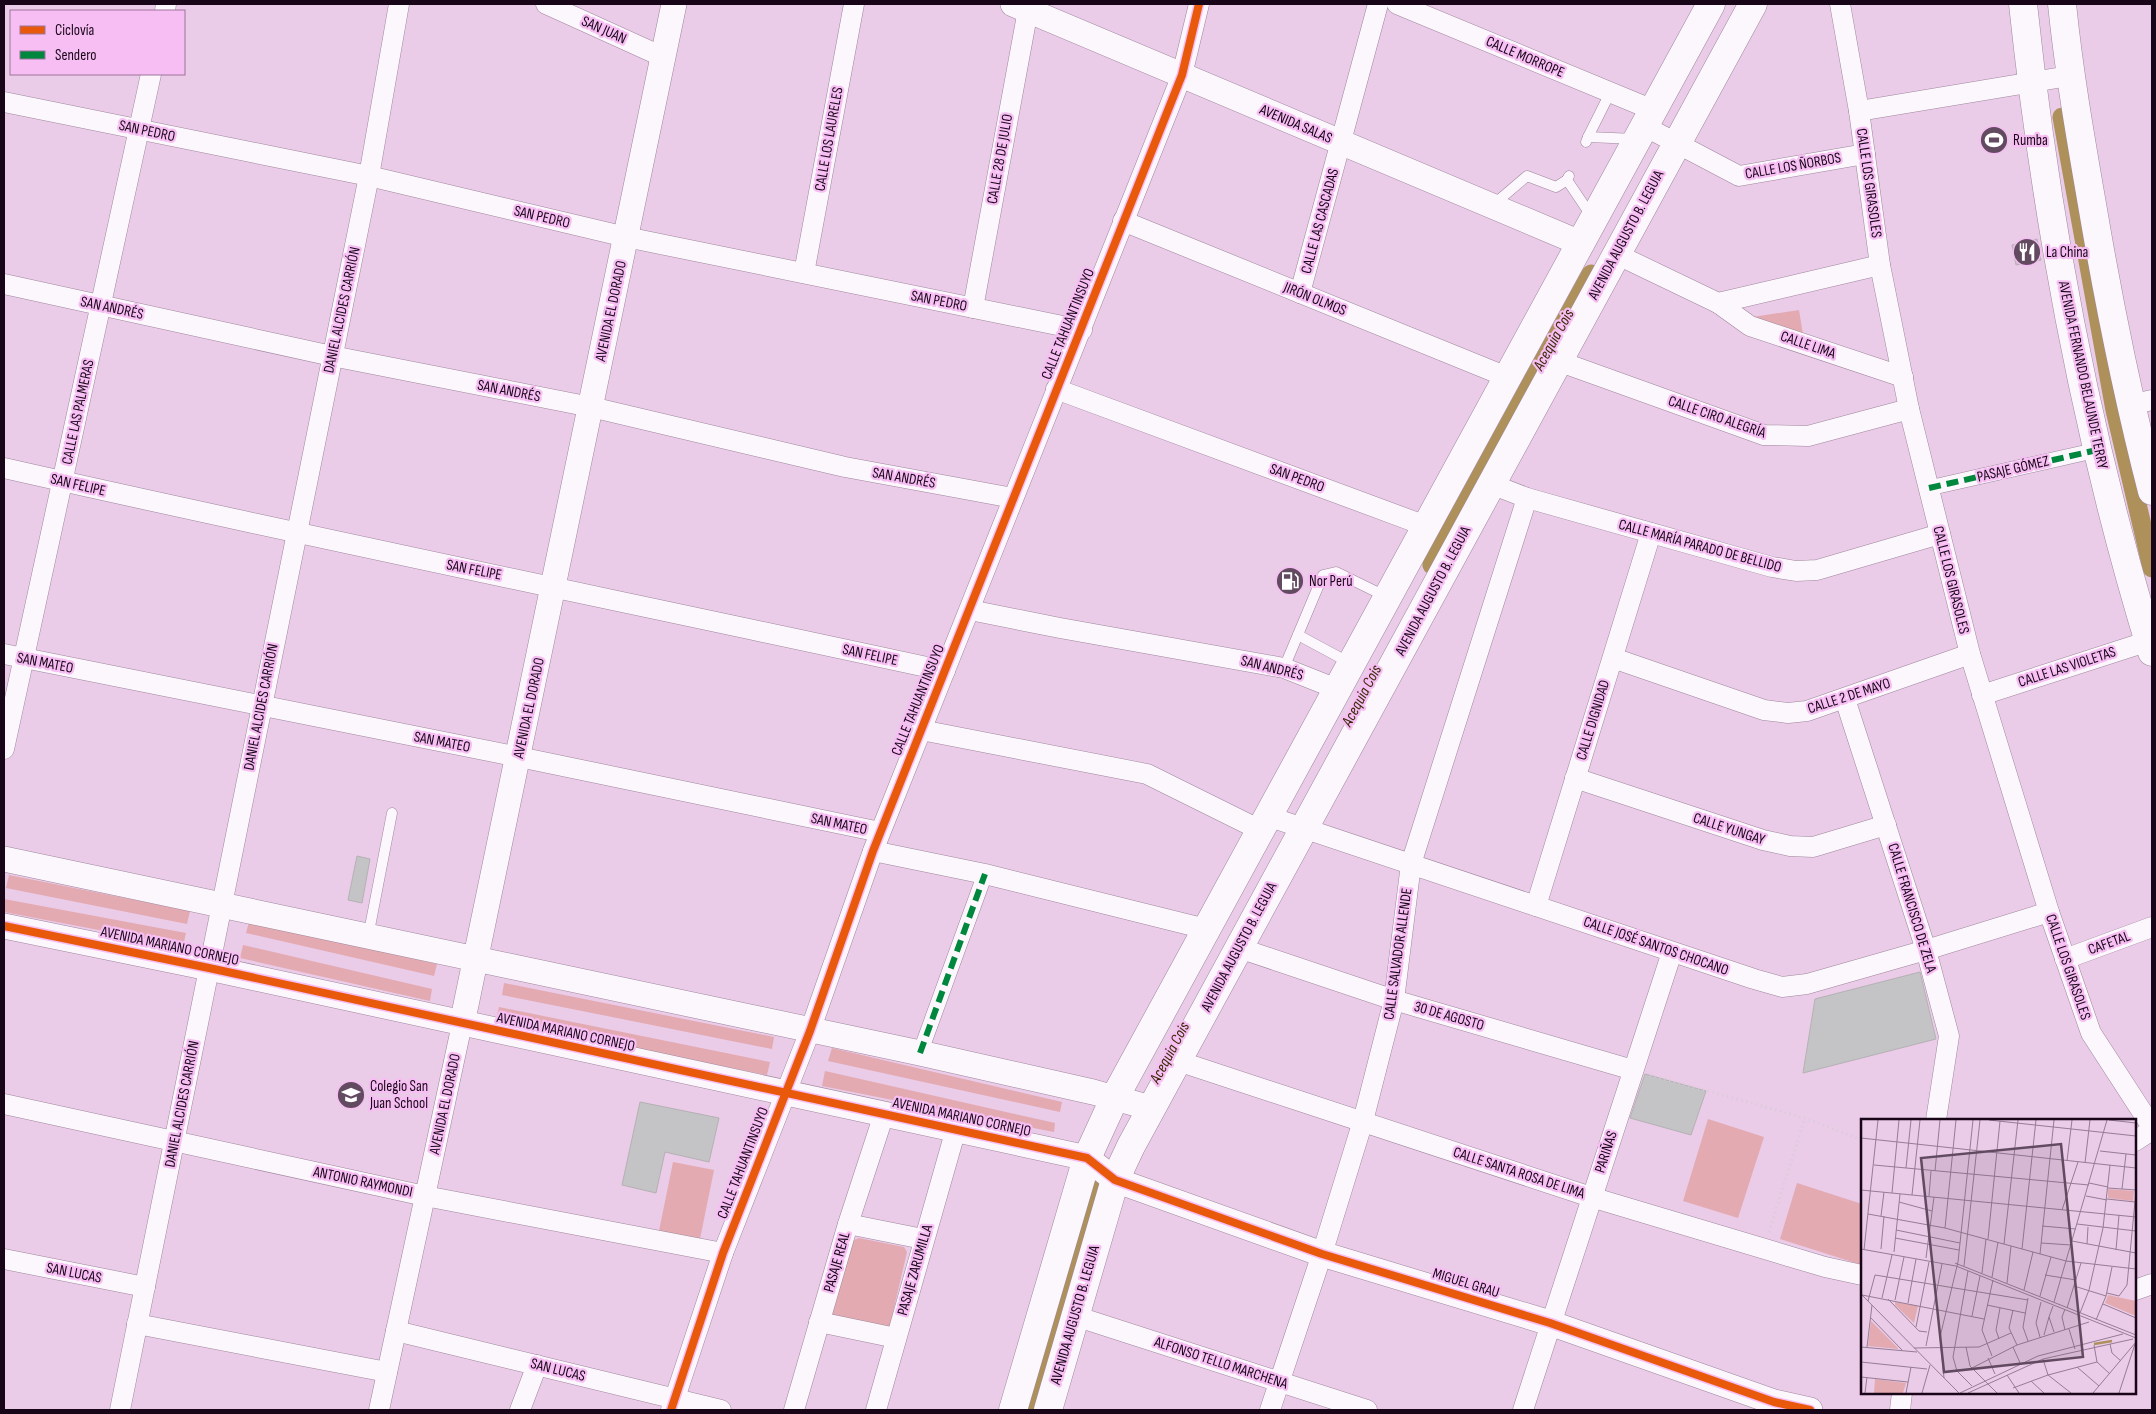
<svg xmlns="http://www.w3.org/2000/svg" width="2156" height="1414" viewBox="0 0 2156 1414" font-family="'Sofia Sans Condensed',sans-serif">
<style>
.green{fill:#e3aab1}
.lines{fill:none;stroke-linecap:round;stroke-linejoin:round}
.canal{stroke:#ae905b;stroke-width:19}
.building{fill:#c4c3c5;stroke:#b4b1b4}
.service-casing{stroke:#9e879d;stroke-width:11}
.pedestrian-casing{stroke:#9e879d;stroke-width:16}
.minor-casing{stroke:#9e879d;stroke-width:21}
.tertiary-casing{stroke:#9e879d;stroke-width:26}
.secondary-casing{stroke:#9e879d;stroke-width:29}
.primary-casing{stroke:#9e879d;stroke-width:29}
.path{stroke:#d6cdd5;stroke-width:3;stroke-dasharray:1 4;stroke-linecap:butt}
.service{stroke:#fcf7fc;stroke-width:10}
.pedestrian{stroke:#fcf7fc;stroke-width:15}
.minor{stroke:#fcf7fc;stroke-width:20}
.tertiary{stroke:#fcf7fc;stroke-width:25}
.secondary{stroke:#fcf7fc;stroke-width:28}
.primary{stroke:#fcf7fc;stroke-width:28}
.quiet{stroke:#00873e;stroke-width:6;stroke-dasharray:12 6;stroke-linecap:butt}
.cycleway-casing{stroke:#f7bef3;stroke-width:11}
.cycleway{stroke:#e8590c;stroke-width:8}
.labels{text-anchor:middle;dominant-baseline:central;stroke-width:4.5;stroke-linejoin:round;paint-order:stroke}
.street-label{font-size:15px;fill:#180618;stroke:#f7bef3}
.poi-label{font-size:15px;fill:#180618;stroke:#f7bef3;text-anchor:start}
.water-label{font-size:16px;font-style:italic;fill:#362904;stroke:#f7bef3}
.inset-river{fill:none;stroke:#ae905b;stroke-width:2.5}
.inset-road{fill:none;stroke:#967c95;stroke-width:1}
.view{fill:#624b61;fill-opacity:0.15;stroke:#624b61;stroke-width:2.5}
.inset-edge{fill:none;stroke:#180618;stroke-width:2.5}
</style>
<rect width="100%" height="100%" fill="#eacbe8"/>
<!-- green -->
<g class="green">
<path d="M1799,310L1804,341L1746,318Z"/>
<path d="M9,875L190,911L187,924L6,888Z"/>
<path d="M4,899L186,933L183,946L4,912Z"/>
<path d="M249,922L437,964L434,976L246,933Z"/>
<path d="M243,945L432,989L430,1001L240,958Z"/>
<path d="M504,983L774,1037L772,1049L502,995Z"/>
<path d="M499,1007L770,1062L767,1075L496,1020Z"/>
<path d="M832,1048L1062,1102L1060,1112L828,1061Z"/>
<path d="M825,1071L1055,1123L1054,1132L822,1086Z"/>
<path d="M1708,1119L1764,1137L1738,1218L1683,1201Z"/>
<path d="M673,1162L714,1170L700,1239L659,1231Z"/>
<path d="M1797,1183L1862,1204V1265L1780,1239Z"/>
<path d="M859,1238L904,1247L907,1252L889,1329L829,1316L852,1241Z"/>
</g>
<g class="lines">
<!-- canal -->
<g class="canal">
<path d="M2062,117L2115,410L2152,568"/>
<path d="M1432,565L1591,274"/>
<path d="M1032,1410L1091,1208L1106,1176"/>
</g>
</g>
<!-- building -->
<g class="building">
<path d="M2037,239L2041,260L2016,265L2012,245Z"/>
<path d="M357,856L370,859L362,903L348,900Z"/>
<path d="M1920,972L1936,1039L1803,1073L1815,999Z"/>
<path d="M1645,1074L1706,1091L1691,1135L1630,1118Z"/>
<path d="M640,1102L719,1118L709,1162L665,1152L656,1193L622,1185Z"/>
</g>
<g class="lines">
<defs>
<g id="service">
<path d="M1588,137L1610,93"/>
<path d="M1586,142L1588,137L1636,139"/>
<path d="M1569,176L1567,180L1592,217"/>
<path d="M1493,205L1527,176L1556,187L1567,180"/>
<path d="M1298,635L1350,663"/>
<path d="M1284,668L1323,575L1336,572L1387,597"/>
<path d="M368,937L392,813"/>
</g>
<g id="pedestrian">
<path d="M1929,488L2097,450"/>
<path d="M920,1053L985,874"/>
</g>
<g id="minor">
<path d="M546,4L663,57"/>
<path d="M1397,4L1653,110"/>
<path d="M1840,4L1859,111L1880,265L1909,409L1970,654L2049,912L2091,1033L2152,1127"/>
<path d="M165,11L166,4"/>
<path d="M4,102L369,176L626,237L1082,330"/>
<path d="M1859,111L2069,76"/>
<path d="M1644,126L1739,176L1865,154"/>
<path d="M1123,221L1507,377"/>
<path d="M1616,254L1718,303L1880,265"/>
<path d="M804,273L854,4"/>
<path d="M4,284L332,356L591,407L845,467L1013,498"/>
<path d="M1300,293L1378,4"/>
<path d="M1718,303L1750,326L1903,377"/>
<path d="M973,308L1028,10"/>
<path d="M1558,361L1764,435L1808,436L1909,409"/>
<path d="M1056,389L1426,526"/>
<path d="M2130,405L2152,400"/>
<path d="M4,468C317,539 631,603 945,671"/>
<path d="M1491,484L1527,498L1772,567L1796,571L1817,570L1940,534"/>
<path d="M970,610L1060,628L1284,668L1337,689"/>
<path d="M4,654L519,757L880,832"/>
<path d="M1613,658L1764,710L1788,713L1807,711L1970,654"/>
<path d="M1982,695L2152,640"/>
<path d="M1845,699L1926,950L1949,1036L1936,1120"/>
<path d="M921,730L1147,774L1260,830"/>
<path d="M4,749L151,74"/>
<path d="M1575,778L1763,840L1790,846L1813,847L1886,825"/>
<path d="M1267,816L1754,979L1782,987L1807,984L1926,950L2049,912"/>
<path d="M873,851L985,874L1206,929"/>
<path d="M1536,906L1651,533"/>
<path d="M1239,948L1394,1000L1633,1070"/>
<path d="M2065,959L2152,927"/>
<path d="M1178,1061L1591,1197L1825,1267L1862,1275"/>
<path d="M4,1104L425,1196L723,1253"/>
<path d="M2135,1141L2152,1130"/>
<path d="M848,1224L923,1239"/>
<path d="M4,1259L145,1287"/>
<path d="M2135,1290L2152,1284"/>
<path d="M1075,1316L1367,1410"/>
<path d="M819,1322L896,1338"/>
<path d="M137,1324L387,1372"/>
<path d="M396,1331L721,1410"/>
<path d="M120,1410L369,176L399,4"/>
<path d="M379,1410L462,1024"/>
<path d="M520,1410L537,1365"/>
<path d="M671,1410L723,1253L810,1031L873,851L1182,75L1199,4"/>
<path d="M794,1410L848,1224L884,1114"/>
<path d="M876,1410L956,1129"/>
<path d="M1270,1410L1322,1254L1363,1121L1394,1000L1411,864L1527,498"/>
<path d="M1523,1410L1672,952"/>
<path d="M1900,1410L1902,1393"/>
</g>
<g id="tertiary">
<path d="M1013,4L1580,243"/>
<path d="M4,859L920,1053L1093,1092L1151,1108"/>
<path d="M4,926L209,968L1087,1158L1115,1180L1322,1254L1550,1323L1774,1402L1810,1410"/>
<path d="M462,1024L674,4"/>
</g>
<g id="secondary">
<path d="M2023,4C2046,220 2088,444 2152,652"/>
<path d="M2062,4C2069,73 2081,141 2093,210C2109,304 2128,398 2152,491"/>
</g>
<g id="primary">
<path d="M1013,1410L1087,1158L1115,1097L1711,4"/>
<path d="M1048,1410L1115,1180L1131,1146L1753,4"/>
</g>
</defs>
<!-- service casing -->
<use href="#service" class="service-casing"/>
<!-- pedestrian casing -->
<use href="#pedestrian" class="pedestrian-casing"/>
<!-- minor casing -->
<use href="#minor" class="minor-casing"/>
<!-- tertiary casing -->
<use href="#tertiary" class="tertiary-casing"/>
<!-- secondary casing -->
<use href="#secondary" class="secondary-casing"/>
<!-- primary casing -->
<use href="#primary" class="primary-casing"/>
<!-- path -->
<g class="path">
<path d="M1650,1075L1805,1118L1862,1140"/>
<path d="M1769,1232L1805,1118"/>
</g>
<!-- service -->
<use href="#service" class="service"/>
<!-- pedestrian -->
<use href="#pedestrian" class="pedestrian"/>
<!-- minor -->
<use href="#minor" class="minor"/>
<!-- tertiary -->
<use href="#tertiary" class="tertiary"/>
<!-- secondary -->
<use href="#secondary" class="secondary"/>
<!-- primary -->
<use href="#primary" class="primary"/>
<!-- quiet -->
<g class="quiet">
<path d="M1929,488L2097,450"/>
<path d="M920,1053L985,874"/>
</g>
<defs>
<g id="cycleway">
<path d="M4,926L209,968L1087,1158L1115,1180L1322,1254L1550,1323L1774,1402L1810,1410"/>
<path d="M671,1410L723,1253L810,1031L873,851L1182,75L1199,4"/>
</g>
</defs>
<!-- cycleway casing -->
<use href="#cycleway" class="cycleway-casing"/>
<!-- cycleway -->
<use href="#cycleway" class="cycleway"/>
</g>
<!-- icons -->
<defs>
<symbol id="stadium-disc" viewBox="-11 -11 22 22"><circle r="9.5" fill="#624b61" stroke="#f7bef3"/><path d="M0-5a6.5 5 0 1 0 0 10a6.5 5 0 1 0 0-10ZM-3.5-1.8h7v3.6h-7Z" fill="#fff"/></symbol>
<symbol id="restaurant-disc" viewBox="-11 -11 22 22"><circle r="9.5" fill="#624b61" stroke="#f7bef3"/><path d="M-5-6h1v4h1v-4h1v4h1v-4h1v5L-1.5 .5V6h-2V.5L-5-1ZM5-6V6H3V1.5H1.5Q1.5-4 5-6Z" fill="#fff"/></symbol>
<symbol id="fuel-disc" viewBox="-11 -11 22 22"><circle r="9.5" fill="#624b61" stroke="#f7bef3"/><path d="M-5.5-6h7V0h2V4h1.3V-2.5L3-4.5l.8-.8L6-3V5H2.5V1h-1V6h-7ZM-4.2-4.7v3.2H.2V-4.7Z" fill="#fff"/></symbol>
<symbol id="school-disc" viewBox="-11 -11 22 22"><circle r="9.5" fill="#624b61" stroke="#f7bef3"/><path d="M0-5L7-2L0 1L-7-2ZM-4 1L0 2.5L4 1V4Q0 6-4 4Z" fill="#fff"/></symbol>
</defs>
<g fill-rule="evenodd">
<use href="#stadium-disc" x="1978" y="124" width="32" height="32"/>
<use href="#restaurant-disc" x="2011" y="236" width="32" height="32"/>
<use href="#fuel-disc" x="1274" y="565" width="32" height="32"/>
<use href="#school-disc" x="335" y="1079" width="32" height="32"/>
</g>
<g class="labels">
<!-- street labels -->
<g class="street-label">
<text transform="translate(604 30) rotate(24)">SAN JUAN</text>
<text transform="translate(1525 57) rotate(23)">CALLE MORROPE</text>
<text transform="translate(1296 124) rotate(23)">AVENIDA SALAS</text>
<text transform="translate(147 131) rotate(12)">SAN PEDRO</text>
<text transform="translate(829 139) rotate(-80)">CALLE LOS LAURELES</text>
<text transform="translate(1000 159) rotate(-80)">CALLE 28 DE JULIO</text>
<text transform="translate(1793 166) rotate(-10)">CALLE LOS ÑORBOS</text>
<text transform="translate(1869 183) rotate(82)">CALLE LOS GIRASOLES</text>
<text transform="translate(542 217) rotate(13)">SAN PEDRO</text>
<text transform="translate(1320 221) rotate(-75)">CALLE LAS CASCADAS</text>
<text transform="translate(1626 235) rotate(-62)">AVENIDA AUGUSTO B. LEGUIA</text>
<text transform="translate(1315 299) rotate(22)">JIRÓN OLMOS</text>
<text transform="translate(939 301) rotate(11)">SAN PEDRO</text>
<text transform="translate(112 308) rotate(12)">SAN ANDRÉS</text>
<text transform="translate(342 310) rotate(-78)">DANIEL ALCIDES CARRIÓN</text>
<text transform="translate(611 311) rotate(-78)">AVENIDA EL DORADO</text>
<text transform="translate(1068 324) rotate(-68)">CALLE TAHUANTINSUYO</text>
<text transform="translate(1808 345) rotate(19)">CALLE LIMA</text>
<text transform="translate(2083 375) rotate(78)">AVENIDA FERNANDO BELAUNDE TERRY</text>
<text transform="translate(509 391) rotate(11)">SAN ANDRÉS</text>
<text transform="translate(78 412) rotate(-78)">CALLE LAS PALMERAS</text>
<text transform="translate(1717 417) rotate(19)">CALLE CIRO ALEGRÍA</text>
<text transform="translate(2013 469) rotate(-13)">PASAJE GÓMEZ</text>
<text transform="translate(904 478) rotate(10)">SAN ANDRÉS</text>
<text transform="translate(1297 478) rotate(20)">SAN PEDRO</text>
<text transform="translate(78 485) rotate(13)">SAN FELIPE</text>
<text transform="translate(1700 546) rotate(15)">CALLE MARÍA PARADO DE BELLIDO</text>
<text transform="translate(474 570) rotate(11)">SAN FELIPE</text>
<text transform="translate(1951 580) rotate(76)">CALLE LOS GIRASOLES</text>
<text transform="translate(1433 591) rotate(-62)">AVENIDA AUGUSTO B. LEGUIA</text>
<text transform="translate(870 655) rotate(12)">SAN FELIPE</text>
<text transform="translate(45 663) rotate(11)">SAN MATEO</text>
<text transform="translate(2067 667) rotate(-18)">CALLE LAS VIOLETAS</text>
<text transform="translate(1272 668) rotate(14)">SAN ANDRÉS</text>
<text transform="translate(1849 696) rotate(-18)">CALLE 2 DE MAYO</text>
<text transform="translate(918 700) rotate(-68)">CALLE TAHUANTINSUYO</text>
<text transform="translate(261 707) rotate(-79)">DANIEL ALCIDES CARRIÓN</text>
<text transform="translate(529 708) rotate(-78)">AVENIDA EL DORADO</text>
<text transform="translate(1593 720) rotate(-73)">CALLE DIGNIDAD</text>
<text transform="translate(442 742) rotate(11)">SAN MATEO</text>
<text transform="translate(839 824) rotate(12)">SAN MATEO</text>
<text transform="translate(1729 829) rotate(18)">CALLE YUNGAY</text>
<text transform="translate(1912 908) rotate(73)">CALLE FRANCISCO DE ZELA</text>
<text transform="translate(2109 943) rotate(-20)">CAFETAL</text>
<text transform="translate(170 946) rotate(12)">AVENIDA MARIANO CORNEJO</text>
<text transform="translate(1656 946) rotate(19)">CALLE JOSÉ SANTOS CHOCANO</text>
<text transform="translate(1239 947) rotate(-62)">AVENIDA AUGUSTO B. LEGUIA</text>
<text transform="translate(1398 954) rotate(-82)">CALLE SALVADOR ALLENDE</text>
<text transform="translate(2068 967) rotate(71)">CALLE LOS GIRASOLES</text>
<text transform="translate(1449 1016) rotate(16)">30 DE AGOSTO</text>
<text transform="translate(566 1032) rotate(12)">AVENIDA MARIANO CORNEJO</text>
<text transform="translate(182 1104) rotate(-79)">DANIEL ALCIDES CARRIÓN</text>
<text transform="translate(445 1104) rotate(-78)">AVENIDA EL DORADO</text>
<text transform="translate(962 1117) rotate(12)">AVENIDA MARIANO CORNEJO</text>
<text transform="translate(1606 1152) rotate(-72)">PARIÑAS</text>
<text transform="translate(743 1163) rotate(-69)">CALLE TAHUANTINSUYO</text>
<text transform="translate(1519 1173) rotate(18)">CALLE SANTA ROSA DE LIMA</text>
<text transform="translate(363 1182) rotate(12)">ANTONIO RAYMONDI</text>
<text transform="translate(837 1262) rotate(-74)">PASAJE REAL</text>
<text transform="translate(915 1270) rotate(-74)">PASAJE ZARUMILLA</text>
<text transform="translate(74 1273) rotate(11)">SAN LUCAS</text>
<text transform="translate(1466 1283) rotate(17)">MIGUEL GRAU</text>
<text transform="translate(1075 1315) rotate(-74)">AVENIDA AUGUSTO B. LEGUIA</text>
<text transform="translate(1221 1363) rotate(18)">ALFONSO TELLO MARCHENA</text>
<text transform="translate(558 1370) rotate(14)">SAN LUCAS</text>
</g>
<!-- poi labels -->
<g class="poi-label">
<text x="2013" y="140">Rumba</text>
<text x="2046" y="252">La China</text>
<text x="1309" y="581">Nor Perú</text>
<text x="370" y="1086">Colegio San<tspan x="370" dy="17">Juan School</tspan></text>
</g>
<!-- water labels -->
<g class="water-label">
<text transform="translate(1554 340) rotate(-61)">Acequia Cois</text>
<text transform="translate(1362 696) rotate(-62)">Acequia Cois</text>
<text transform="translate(1170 1053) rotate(-62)">Acequia Cois</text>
</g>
</g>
<!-- overview -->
<g transform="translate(1861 1119)">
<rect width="275" height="275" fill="#eacbe8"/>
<path d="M247,70L273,72L272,82L247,79ZM247,176L275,182V197L244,184ZM34,183L57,187L53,204L34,186ZM10,202L37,229V230L7,227ZM14,260L45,264L42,274H13Z" fill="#e3aab1"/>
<path class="inset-river" d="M233,225L251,222"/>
<path class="inset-road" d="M128,1L275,17M248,1L275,4M0,19L275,49M239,32L275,36M206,42L211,1M224,44L229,1M13,46L228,66M45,49L50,1M74,52L79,1M228,64L247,68M247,69L275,71M261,70L265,35M0,71L275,98M31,74L38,1M51,76L59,1M68,77L70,52M225,77L246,81M246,80L274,83M38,83L71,92M201,91L217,43M7,95L84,109L205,142L275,150M20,97L23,73M216,105L275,112M181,107L215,110M84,109L95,1M35,111L99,124M34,119L98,131M127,120L139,2M211,122L275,134M180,124L210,126M143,125L157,1M226,125L227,108M0,130L95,147L275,219M20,130L23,97M161,130L175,1M3,131L17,1M255,131L258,96M33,133L39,75M179,135L193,1M65,139L73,78M94,144L275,216M103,147L119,1M107,152L92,238L96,252L111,267M121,154L125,120M184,156L215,161M131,158L137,123M146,164L150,127M213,167L245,177M163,171L172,133M246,174L258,177L266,166L275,72M0,175L98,274M1,176L123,200M179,177L190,138M21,179L31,136M167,179L162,208L167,222M27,180L58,212L66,213M34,181L43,138M7,182L14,156L167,181M193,183L246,1M47,184L55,140M242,185L275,199M126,186L164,194M192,187L188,198L193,213M206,189L220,144M152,191L148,209L156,226M219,194L228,171L242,109L249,46M111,197L119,157M9,198L41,231M235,201L245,177L251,148M55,208L68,143M208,210L214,230M204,211L201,198L204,190M183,216L188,198M179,218L175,204L180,183M138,220L135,211L139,189M249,225L251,234L260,242M233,226L236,243L249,255M65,227L81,145M0,228L56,233M6,228L11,186M105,228L109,247L136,274M152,228L160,246M53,229L118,228L150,214M131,237L121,211L132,161M127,239L134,255M182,240L187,256L210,274M0,243L66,250M216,248L238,267M111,249L156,226L228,203M146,256L158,274M0,258L47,263M83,259L79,218L97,143L112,1M170,262L183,274M152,269L187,256L236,243M4,274L6,258M45,274L50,248M61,274L69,246M99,274L177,237L262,215M107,274L182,240L272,220M232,274L275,223M258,274L274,225"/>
<path class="view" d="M200,25L222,238L83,253L60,39Z"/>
<rect width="275" height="275" class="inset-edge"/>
</g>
<!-- border -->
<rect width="2156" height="1414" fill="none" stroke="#180618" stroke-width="10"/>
<!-- legend -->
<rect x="10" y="10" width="175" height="65" fill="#f7bef3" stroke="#9e749b"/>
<rect x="20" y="26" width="25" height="8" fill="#e8590c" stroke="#9e749b"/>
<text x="55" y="35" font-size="15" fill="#180618">Ciclovía</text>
<rect x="20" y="51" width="25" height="8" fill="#00873e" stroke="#9e749b"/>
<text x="55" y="60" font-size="15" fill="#180618">Sendero</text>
</svg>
